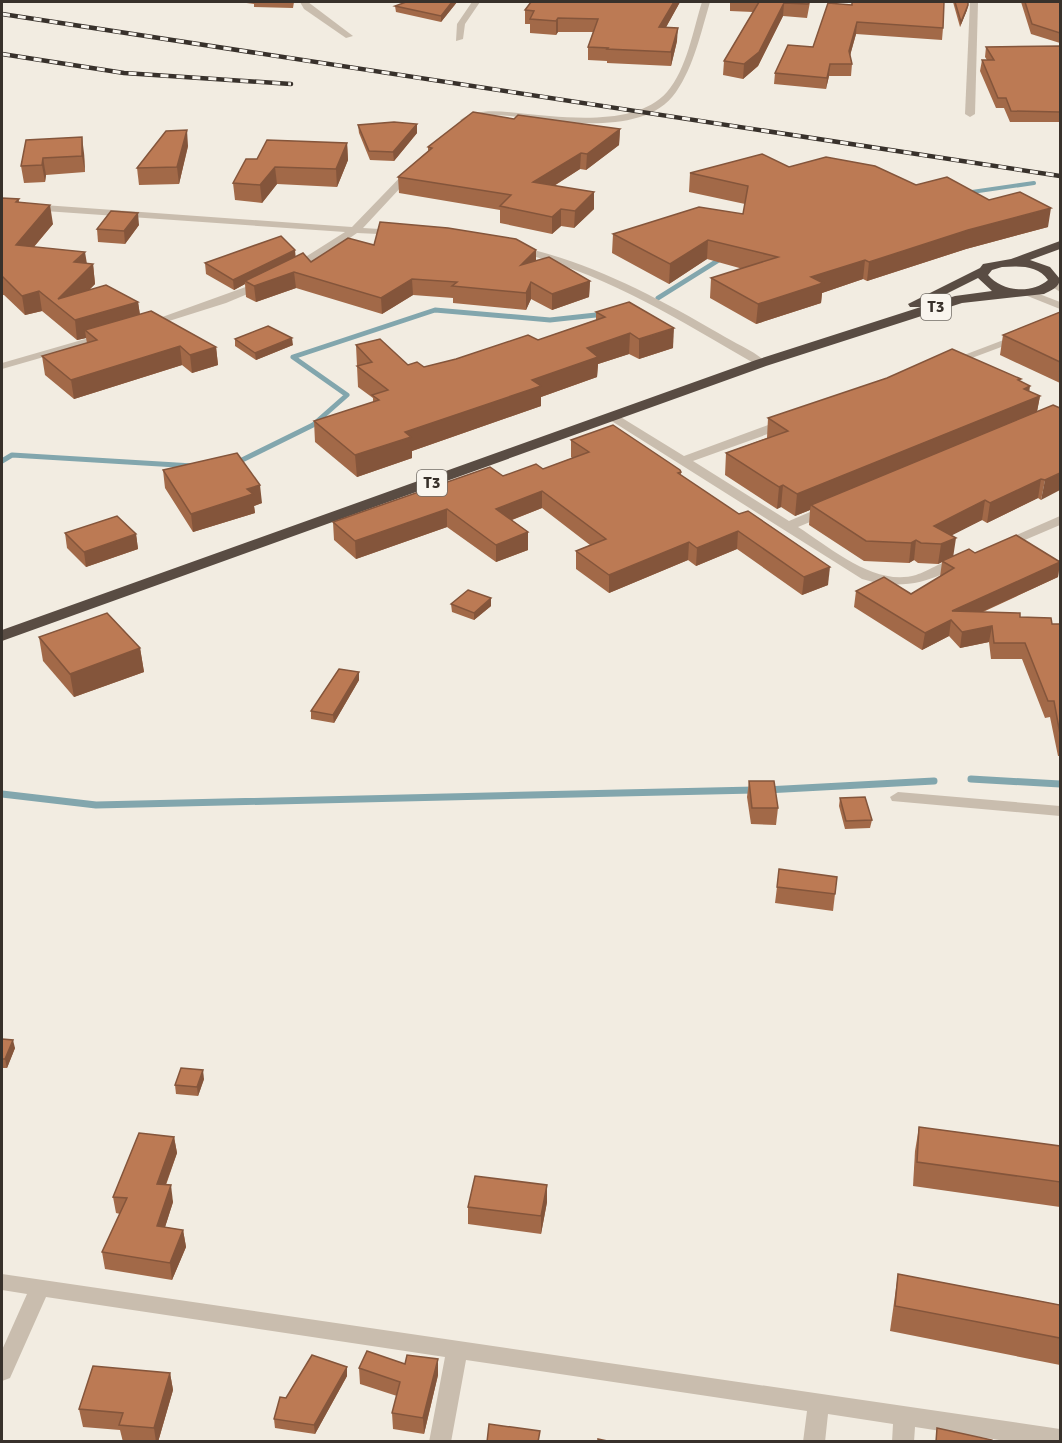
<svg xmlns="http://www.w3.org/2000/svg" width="1062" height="1443" viewBox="0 0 1062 1443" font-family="Signika,sans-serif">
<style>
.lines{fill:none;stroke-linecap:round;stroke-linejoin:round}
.stream-far2{stroke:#82a6ad;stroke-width:4}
.stream-far1{stroke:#82a6ad;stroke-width:5}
.stream{stroke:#82a6ad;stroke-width:7}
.minor{fill:#c9bdae;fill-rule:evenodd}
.highway{fill:#594c43;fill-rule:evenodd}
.rail-casing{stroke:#38312b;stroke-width:4.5}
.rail{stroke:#f9f5ee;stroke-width:3;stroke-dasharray:8;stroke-linecap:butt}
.wall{fill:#a26948}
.shaded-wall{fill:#84553b}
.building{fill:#bc7a54;stroke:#84553b;stroke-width:1.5}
.labels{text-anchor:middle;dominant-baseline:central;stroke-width:4.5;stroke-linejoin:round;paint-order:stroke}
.shield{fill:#f9f5ee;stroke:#726c66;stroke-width:1.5}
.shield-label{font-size:16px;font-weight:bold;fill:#38312b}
</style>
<rect width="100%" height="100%" fill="#f2ece1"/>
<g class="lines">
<!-- stream-far2 -->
<path class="stream-far2" d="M965,193L1034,183"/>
<!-- stream-far1 -->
<g class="stream-far1">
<path d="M658,298L722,258"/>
<path d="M2,461L12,455L193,466"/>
<path d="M236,463L313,425L347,395L293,357L435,310L550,320L605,314"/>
</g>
<!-- stream -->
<g class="stream">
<path d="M971,779L1060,784"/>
<path d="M766,790L934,781"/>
<path d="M2,794L96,805L755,790"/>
</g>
<!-- minor -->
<g class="minor">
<path d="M300,2H308L353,36L346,38L304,9Z"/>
<path d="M472,2H480L465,24L463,39L456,41L457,24Z"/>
<path d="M702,2H710C701,32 694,66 676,92C650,130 586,124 547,121C527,119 502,112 482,117C477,118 471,121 465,123L460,120C476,108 499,111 518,113C561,117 635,128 667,92C687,69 693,30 702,2Z"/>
<path d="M970,2H978L975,114L970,117L965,114Z"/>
<path d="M408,169L416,171L363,228L396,230L401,233L400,235L357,233L320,259L292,273L288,272V268L345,232L2,208V202L352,227Z"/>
<path d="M518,246C592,263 655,296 720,334C734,343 755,351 767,363L761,366L757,365C675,318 608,274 514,251V247Z"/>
<path d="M265,280L270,283L269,285L226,303L150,327H142L140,325Z"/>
<path d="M1053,281L1060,284V292L1048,284Z"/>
<path d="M1029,290L1060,302V309L1025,295V291Z"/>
<path d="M106,333L112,336L110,338L2,369V363Z"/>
<path d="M1019,334L1023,335V339L953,365L949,366L943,363Z"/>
<path d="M614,413L684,456L782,420H790V426L693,461L789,521L824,506H834L835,509L834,512L798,527C831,548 875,587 916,575C930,571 949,556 964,559L966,562C961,568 952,570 945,573C916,586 893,588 862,579L610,420L608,417Z"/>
<path d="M1060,516V525L1006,548L1001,549L994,545Z"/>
<path d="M898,792L1060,806V816L892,801L890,797Z"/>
<path d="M2,1274L1060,1429V1442H1012L915,1427L914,1442H892L893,1424L828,1414L825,1442H803L807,1411L466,1360L451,1442H429L445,1357L46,1297L10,1378L2,1381V1350L27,1294L2,1290Z"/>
</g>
<!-- highway -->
<path class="highway" d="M1060,241V249L1030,260L1050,267L1060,279C1060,287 1050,291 1044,294L962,303L766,366L2,641V630L756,360L955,296L992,291L978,278L920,307H910L908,304L980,268L983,264L1011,259ZM1002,267C1019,266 1038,265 1048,280C1032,294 1002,292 988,275L992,270Z"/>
<defs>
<g id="rail">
<path d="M2,14L1060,176"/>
<path d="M2,54L124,73L291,84"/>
</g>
</defs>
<!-- rail casing -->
<use href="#rail" class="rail-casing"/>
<!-- rail -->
<use href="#rail" class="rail"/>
</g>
<!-- wall -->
<g class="wall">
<path d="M239,2H294L293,8L254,7V4Z"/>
<path d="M457,2L441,22L396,12L395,6Z"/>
<path d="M680,2L666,27L677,41L671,66L607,63V61L588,60V47L593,32H558L556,35L530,33V24H525V10Z"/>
<path d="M730,2H810L807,18L783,16L758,66L743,79L723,75L724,61L753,12L730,11Z"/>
<path d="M953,2H968L967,10L960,27Z"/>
<path d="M1021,2H1060V43L1031,34Z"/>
<path d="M852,5L943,28L942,40L856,34L850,55L852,64L851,76H829L826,89L774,84L775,73L813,47Z"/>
<path d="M1060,46V122H1010L1004,108H996L980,71L982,60H987L985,57L986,47Z"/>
<path d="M514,119L620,129L619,145L586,170L580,169L554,186L594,192V209L574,228L561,226L552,234L500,223V210L399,193L398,177L428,151V147Z"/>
<path d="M358,125L417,133L394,161L370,160L359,133Z"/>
<path d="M26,140L84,153L85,172L46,175L45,182L24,183L21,166Z"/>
<path d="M347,143L348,160L337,187L277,184L262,203L235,200L233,183L257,159Z"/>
<path d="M188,146L179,184L139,185L137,168Z"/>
<path d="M789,167L916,185L989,200L1048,227L966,249L867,281L863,279L822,293L821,303L756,324L710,298L711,278L743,269L707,259L669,284L612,253L613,234L743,214L745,204L689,192L690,173Z"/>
<path d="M2,198L19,199V202L53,224L34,247L87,264H93L95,284L90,289L138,302L140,315L216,347L218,365L192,373L182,365L74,399L45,375L42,356L87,343L86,338L77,340L42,311L25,315L4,295H2Z"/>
<path d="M139,225L125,244L98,242L97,229Z"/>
<path d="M374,245L536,250V261L590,281L589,297L552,310L531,299L526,310L453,303V298L413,295L382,314L296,288L256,302L246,297L245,284L234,290L206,274L205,263L295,257L311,262Z"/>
<path d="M596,312L673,348L639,359L629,354L598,364L597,377L541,397V406L412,451V458L357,477L315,442L314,421L373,402V398L358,387L356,345L408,365L424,367L538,340L596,320Z"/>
<path d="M1060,312V383L1000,355L1003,335Z"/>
<path d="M235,339L293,345L256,360L235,346Z"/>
<path d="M1020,381L1029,391L1040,396L1037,411L1060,408L1041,500L1038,498L987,523L982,520L951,535L953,556L975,553L1060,561L1058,577L983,612L1020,617L1052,624H1060V756H1058L1050,717L1045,718L1022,659H991L989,642L960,648L949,636L922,650L854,607L856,591L911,594L940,577L942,562L938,564L918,563L914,560L909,563L864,561L809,525L810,510L795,516L781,507L777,509L725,475L726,453L767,438L768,418Z"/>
<path d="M571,440L681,472V475L828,585L802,595L737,549L696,566L688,560L609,593L576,569V551L590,545L542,508L512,520L528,532V550L496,562L447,527L356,559L334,540L333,522L503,476L543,469L572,458L571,457Z"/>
<path d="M163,470L262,503L254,506L255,513L193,532L165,488Z"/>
<path d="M65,533L136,534L138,549L86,567L67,548Z"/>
<path d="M451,604L491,606L474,620L452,612Z"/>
<path d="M39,637L140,648L144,672L74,697L43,661Z"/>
<path d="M359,672V680L334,723L311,719V711Z"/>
<path d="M749,781L778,808L776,825L751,824L747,797Z"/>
<path d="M840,798L872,820L870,828L845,829L839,806Z"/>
<path d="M837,877L833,911L775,903L777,887Z"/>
<path d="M2,1039L15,1048L7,1068H2Z"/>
<path d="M204,1079L198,1096L176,1094L175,1085Z"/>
<path d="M919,1127L1060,1146V1207L913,1186L915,1151Z"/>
<path d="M174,1137L177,1153L166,1185L173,1202L165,1227L183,1230L186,1247L172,1280L105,1269L102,1252L120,1214L116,1213L113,1197Z"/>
<path d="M547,1185V1202L541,1234L468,1224V1207Z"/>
<path d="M898,1274L1060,1305V1365L890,1331Z"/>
<path d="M347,1367V1376L315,1434L275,1428L274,1419L286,1398Z"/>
<path d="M359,1368L438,1375L424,1434L393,1429L392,1413L397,1396L360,1384Z"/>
<path d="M170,1373L173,1390L158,1442H123L120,1430L83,1427L79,1409Z"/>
</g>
<!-- shaded-wall -->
<g class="shaded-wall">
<path d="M452,2H457L441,22V16Z"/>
<path d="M674,2H680L659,40V27Z"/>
<path d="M784,3L783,16L758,66L743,79L744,64Z"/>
<path d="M968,5L967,10L960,27L961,22Z"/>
<path d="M558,18V32L556,35V21Z"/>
<path d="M857,22L856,34L848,63L849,51Z"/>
<path d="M678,28L677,41L671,66V52Z"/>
<path d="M830,64L829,76L826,89L827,78Z"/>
<path d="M417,124V133L394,161L393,152Z"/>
<path d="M620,129L619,145L586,170L587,154Z"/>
<path d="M187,130L188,146L179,184L177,167Z"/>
<path d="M82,137L84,153L85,172L82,156Z"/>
<path d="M347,143L348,160L337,187L336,169Z"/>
<path d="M581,153L580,169L533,199V182Z"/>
<path d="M43,158L46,175L45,182L42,165Z"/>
<path d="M275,167L277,184L262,203L260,185Z"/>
<path d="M594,192V209L574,228L575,211Z"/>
<path d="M50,205L53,224L19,264L16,245Z"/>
<path d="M1051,208L1048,227L966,249L867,281L869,262L968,230Z"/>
<path d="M561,209V226L552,234V217Z"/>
<path d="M138,213L139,225L125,244L124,231Z"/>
<path d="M708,240L707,259L669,284L670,264Z"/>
<path d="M295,250L296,260L245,281V284L234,290L233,280Z"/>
<path d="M536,250V266L521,265Z"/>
<path d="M85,252L88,270L93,264L95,284L66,313L58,299L74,262Z"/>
<path d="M865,260L863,279L822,293L821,303L756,324L758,304L811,277Z"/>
<path d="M294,272L296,288L256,302L254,286Z"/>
<path d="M412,279L413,295L382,314L381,298Z"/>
<path d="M590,281L589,297L552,310V294Z"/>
<path d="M531,282V299L526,310V293Z"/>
<path d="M39,291L42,311L25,315L22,296Z"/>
<path d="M138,302L141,322L85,330L86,338L77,340L75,320Z"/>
<path d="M674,328L673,348L639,359V339Z"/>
<path d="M630,333L629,354L598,364L597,377L541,397V406L412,451V458L357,477L355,455L405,432L532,380L587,348Z"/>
<path d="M292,338L293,345L256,360L255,353Z"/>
<path d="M180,346L182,365L74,399L71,380Z"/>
<path d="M216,347L218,365L192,373L190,355Z"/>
<path d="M1030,386L1028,401L1040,396L1036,417L811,505L810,510L795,516L797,494Z"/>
<path d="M1060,473V490L1041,500L1045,480Z"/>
<path d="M1041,479L1038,498L987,523L990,503Z"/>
<path d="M260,485L262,503L254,506L255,513L193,532L191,514L247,489Z"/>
<path d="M783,485L781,507L777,509L779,487Z"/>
<path d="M542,491V508L496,526V509Z"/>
<path d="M985,500L982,520L935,544L934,526Z"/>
<path d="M447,509V527L356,559L355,541Z"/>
<path d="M738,531L737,549L696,566L697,548Z"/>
<path d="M528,532V550L496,562V545Z"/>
<path d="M136,534L138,549L86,567L84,552Z"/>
<path d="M956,538L953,558L942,561V562L938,564L941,544Z"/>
<path d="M916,540L914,560L909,563L911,543Z"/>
<path d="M689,542L688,560L609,593V575Z"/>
<path d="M1060,562L1058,577L955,624L951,620L949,636L922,650L925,633L952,611Z"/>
<path d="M830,567L828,585L802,595L804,577Z"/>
<path d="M491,598V606L474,620V613Z"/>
<path d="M992,626L989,642L960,648L962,632Z"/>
<path d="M140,648L144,672L74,697L70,674Z"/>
<path d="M359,672V680L334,723L333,715Z"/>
<path d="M13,1040L15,1048L7,1068L5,1059Z"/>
<path d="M203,1070L204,1079L198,1096L197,1087Z"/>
<path d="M174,1137L177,1153L160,1200L157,1184Z"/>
<path d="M171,1185L173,1202L160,1243L157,1226Z"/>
<path d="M547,1185V1202L541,1234V1216Z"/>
<path d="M183,1230L186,1247L172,1280L170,1263Z"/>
<path d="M438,1359V1375L424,1434L423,1418Z"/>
<path d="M347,1367V1376L315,1434L314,1425Z"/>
<path d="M170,1373L173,1390L158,1442H156L154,1428Z"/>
</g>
<!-- building -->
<g class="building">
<path d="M406,2H452L441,16L395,6Z"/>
<path d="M531,2H674L659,27L678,28L671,52L607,49L608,48L588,47L598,19L558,18L556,21L530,19L534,11L525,10Z"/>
<path d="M759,2H809L808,4L784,3L759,52L744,64L724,61Z"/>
<path d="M852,2H944L943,28L857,22L849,51L852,64H830L827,78L775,73L788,45L813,47L828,3L852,5Z"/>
<path d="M955,2H968V5L961,22Z"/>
<path d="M1025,2H1060V33L1032,24Z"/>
<path d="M1060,46V112L1011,111L1006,98H998L982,60H994L986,47Z"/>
<path d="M473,112L514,119L518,115L620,129L587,154L581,153L533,182L594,192L575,211L561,209L552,217L500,206L511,195L398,177L432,148L428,147Z"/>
<path d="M394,122L417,124L393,152L369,151L358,125Z"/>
<path d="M187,130L177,167L137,168L166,131Z"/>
<path d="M82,137V156L43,158L42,165L21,166L26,140Z"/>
<path d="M267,140L347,143L336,169L275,167L260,185L233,183L246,159H257Z"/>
<path d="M762,154L789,167L826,157L875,166L916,185L947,177L989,200L1020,192L1051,208L968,230L869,262L865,260L811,277L823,283L758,304L711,278L778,257L708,240L670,264L613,234L699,207L743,214L748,186L690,173Z"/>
<path d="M2,198L19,199L16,202L50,205L16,245L85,252L74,262L93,264L58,299L106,285L138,302L75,320L39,291L22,296L2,276Z"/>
<path d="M111,211L138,213L124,231L97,229Z"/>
<path d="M380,222L448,228L516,239L536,250L521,265L549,257L590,281L552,294L531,282L526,293L452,286L457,282L412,279L381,298L294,272L254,286L245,281L303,253L311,262L348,238L374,245Z"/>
<path d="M281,236L295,250L233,280L205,263Z"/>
<path d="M629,302L674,328L639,339L630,333L587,348L598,357L532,380L541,386L405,432L411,437L355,455L314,421L379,400L372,395L388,390L357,366L372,362L356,345L380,339L408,365L417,362L424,367L456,359L528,335L538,340L605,317L596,312Z"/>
<path d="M151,311L216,347L190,355L180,346L71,380L42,356L97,340L85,330Z"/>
<path d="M1060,312V362L1003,335Z"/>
<path d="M268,326L292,338L255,353L235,339Z"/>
<path d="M952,349L1021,379L1018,380L1030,386L1024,389L1040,396L797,494L783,485L779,487L726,453L788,431L768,418L887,378Z"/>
<path d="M1053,405L1060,408V473L1045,480L1041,479L990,503L985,500L934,526L956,538L941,544L921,543L916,540L911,543L866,541L811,505Z"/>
<path d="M613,425L680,470L681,472L678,473L739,514L748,511L830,567L804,577L738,531L697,548L689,542L609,575L576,551L606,539L542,491L496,509L528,532L496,545L447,509L355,541L333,522L490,467L503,476L536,464L543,469L589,452L571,440Z"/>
<path d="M237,453L260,485L247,489L253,494L191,514L163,470Z"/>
<path d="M117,516L136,534L84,552L65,533Z"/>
<path d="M1016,535L1060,562L952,611L1020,613V617L1051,618L1052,624H1060V734L1054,701H1048L1025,643H994L992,626L962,632L951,620L925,633L856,591L884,577L911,594L954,568L942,561L969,549L975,553Z"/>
<path d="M468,590L491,598L474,613L451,604Z"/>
<path d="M107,613L140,648L70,674L39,637Z"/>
<path d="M339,669L359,672L333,715L311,711Z"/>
<path d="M749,781H774L778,808H752Z"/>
<path d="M865,797L872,820L846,821L840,798Z"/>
<path d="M779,869L837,877L835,894L777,887Z"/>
<path d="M2,1039L13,1040L5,1059H2Z"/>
<path d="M181,1068L203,1070L197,1087L175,1085Z"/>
<path d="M919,1127L1060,1146V1182L917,1162Z"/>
<path d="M139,1133L174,1137L157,1184L171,1185L157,1226L183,1230L170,1263L102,1252L127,1198L113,1197Z"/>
<path d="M475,1176L547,1185L541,1216L468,1207Z"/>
<path d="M898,1274L1060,1305V1338L895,1306Z"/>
<path d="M367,1351L405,1364L407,1355L438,1359L423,1418L392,1413L400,1382L359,1368Z"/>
<path d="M312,1355L347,1367L314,1425L274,1419L280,1397L286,1398Z"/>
<path d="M93,1366L170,1373L154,1428L119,1425L123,1413L79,1409Z"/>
<path d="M489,1424L540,1431L538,1442H487Z"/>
<path d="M937,1428L992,1440V1442H936Z"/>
<path d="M598,1439L612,1442H598Z"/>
</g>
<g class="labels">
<!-- shield labels -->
<g class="shield">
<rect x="921" y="294" width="30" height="26" rx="4.5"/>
<rect x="417" y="470" width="30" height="26" rx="4.5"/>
</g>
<g class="shield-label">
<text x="936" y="307">T3</text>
<text x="432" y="483">T3</text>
</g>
</g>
<!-- border -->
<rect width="1062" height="1443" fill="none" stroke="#38312b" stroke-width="6"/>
</svg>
